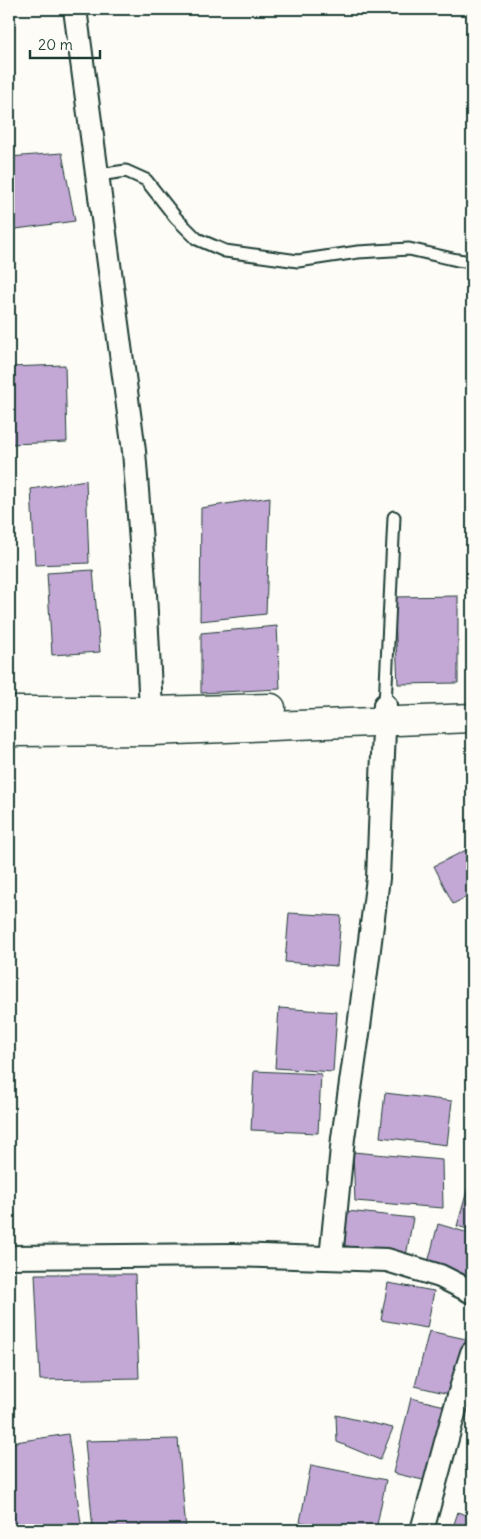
<svg xmlns="http://www.w3.org/2000/svg" width="481" height="1539" viewBox="0 0 481 1539" font-family="Delius,sans-serif">
<style>
.building{fill:#c3a8d6;stroke:#1f3d34}
.lines{fill:none;stroke-linecap:round;stroke-linejoin:round}
.service-casing{stroke:#1f3d34;stroke-width:15}
.minor-casing{stroke:#1f3d34;stroke-width:26}
.tertiary-casing{stroke:#1f3d34;stroke-width:31}
.service{stroke:#fdfcf7;stroke-width:11}
.minor{stroke:#fdfcf7;stroke-width:22}
.tertiary{stroke:#fdfcf7;stroke-width:28}
</style>
<rect width="100%" height="100%" fill="#fdfcf7"/>
<filter id="ink" filterUnits="userSpaceOnUse"><feTurbulence type="fractalNoise" baseFrequency=".02" numOctaves="2"/><feDisplacementMap in="SourceGraphic" scale="10" xChannelSelector="R" yChannelSelector="G"/><feConvolveMatrix kernelMatrix="1 2 1 2 8 2 1 2 1" color-interpolation-filters="sRGB"/></filter>
<g filter="url(#ink)">
<!-- building -->
<g class="building">
<path d="M62,153L75,221L9,230V157Z"/>
<path d="M65,365L67,442L9,444V367Z"/>
<path d="M86,480L89,563L35,565L31,489Z"/>
<path d="M270,497L266,614L200,621L201,508Z"/>
<path d="M93,570L100,652L52,655L47,573Z"/>
<path d="M458,596V683L398,684L394,597Z"/>
<path d="M277,626L280,689L201,693V633Z"/>
<path d="M472,847V894L453,904L434,866Z"/>
<path d="M289,913L341,916L337,966L285,962Z"/>
<path d="M279,1008L337,1012L333,1072L275,1068Z"/>
<path d="M254,1071L321,1074L318,1133L251,1130Z"/>
<path d="M385,1093L452,1101L447,1145L380,1137Z"/>
<path d="M353,1152L442,1160L443,1208L355,1201Z"/>
<path d="M471,1177H472V1230L457,1226Z"/>
<path d="M347,1211L413,1218L406,1256L341,1245Z"/>
<path d="M438,1224L472,1234V1281L428,1263Z"/>
<path d="M35,1274H135L139,1378L40,1380Z"/>
<path d="M388,1283L434,1291L427,1328L381,1320Z"/>
<path d="M429,1331L466,1339L453,1395L415,1386Z"/>
<path d="M411,1398L445,1406L427,1481L393,1473Z"/>
<path d="M336,1415L393,1428L380,1460L337,1442Z"/>
<path d="M68,1434L82,1530H9V1443Z"/>
<path d="M178,1439L186,1530H93L85,1441Z"/>
<path d="M311,1465L386,1480L376,1530H342L300,1522Z"/>
<path d="M458,1512L472,1517V1530H452Z"/>
</g>
<g class="lines">
<defs>
<g id="service">
<path d="M98,175L126,171L146,180L176,218L197,239L225,251L298,261L358,252L409,249L457,260L472,262"/>
<path d="M385,705L394,517"/>
</g>
<g id="minor">
<path d="M75,9L134,451L145,594L152,728"/>
<path d="M9,1257L234,1255L387,1260L440,1276L472,1292"/>
<path d="M331,1258L343,1138L359,1027L378,878L385,705"/>
<path d="M422,1530C439,1471 453,1411 472,1353"/>
</g>
<g id="tertiary">
<path d="M9,711H151L271,708"/>
<path d="M9,732L152,731L472,718"/>
</g>
</defs>
<!-- service casing -->
<use href="#service" class="service-casing"/>
<!-- minor casing -->
<use href="#minor" class="minor-casing"/>
<!-- tertiary casing -->
<use href="#tertiary" class="tertiary-casing"/>
<!-- service -->
<use href="#service" class="service"/>
<!-- minor -->
<use href="#minor" class="minor"/>
<!-- tertiary -->
<use href="#tertiary" class="tertiary"/>
</g>
</g>
<!-- margin -->
<rect width="481" height="1539" fill="none" stroke="#fdfcf7" stroke-width="30"/>
<rect x="15" y="15" width="451" height="1509" fill="none" stroke="#1f3d34" stroke-width="2" filter="url(#ink)"/>
<!-- scale -->
<path d="M30 50v8h70v-8" fill="none" stroke="#1f3d34" stroke-width="2.5"/>
<text x="38" y="50" font-size="15" fill="#1f3d34" stroke="#fdfcf7" stroke-width="4" paint-order="stroke">20 m</text>
</svg>
